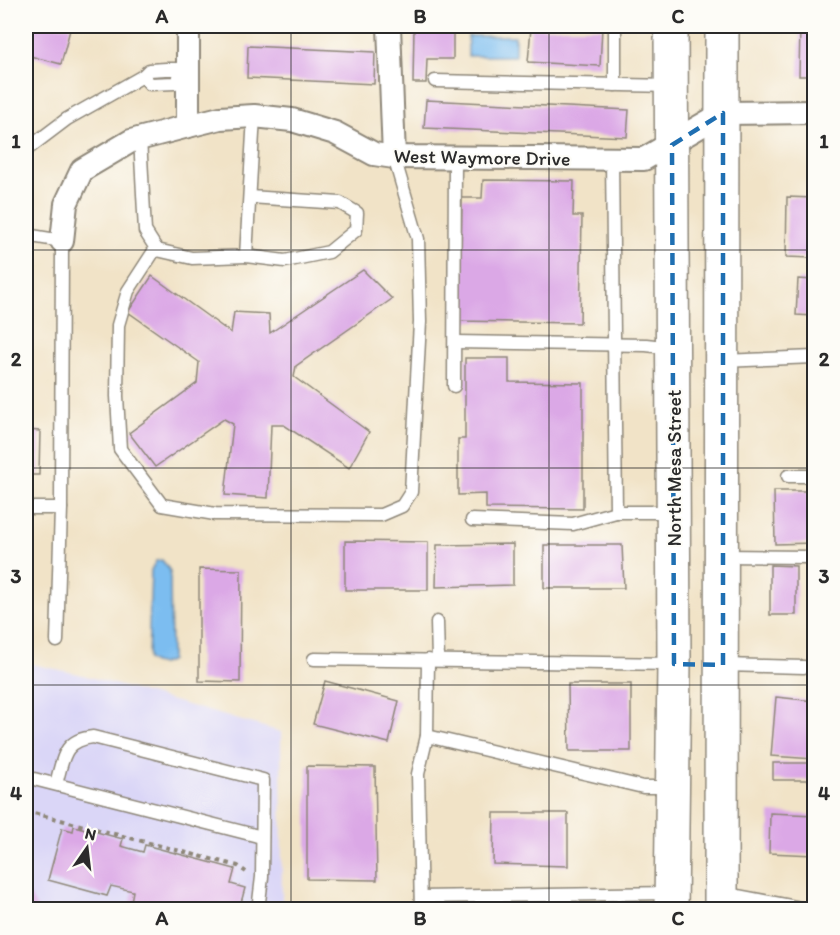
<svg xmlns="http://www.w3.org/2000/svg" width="840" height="935" viewBox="0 0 840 935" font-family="Itim,sans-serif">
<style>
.built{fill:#dad6f7}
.water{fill:#7bbdf0;stroke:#53748e;stroke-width:1.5}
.building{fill:#dba8e6}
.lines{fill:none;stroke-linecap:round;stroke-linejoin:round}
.service-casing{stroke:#8e8779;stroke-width:15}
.minor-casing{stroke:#8e8779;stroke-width:26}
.primary-casing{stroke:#8e8779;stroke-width:36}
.path{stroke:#8e8779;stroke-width:4;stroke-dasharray:4.5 4.5;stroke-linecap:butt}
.service{stroke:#fff;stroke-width:12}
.minor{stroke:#fff;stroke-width:22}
.primary{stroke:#fff;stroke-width:33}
.marked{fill:none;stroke:#1f6fb2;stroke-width:4.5;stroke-dasharray:12 8;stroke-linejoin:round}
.grid{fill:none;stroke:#2b2b2b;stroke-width:1.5;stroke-opacity:0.55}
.labels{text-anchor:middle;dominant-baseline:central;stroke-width:4.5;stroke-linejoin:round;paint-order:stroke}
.street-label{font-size:20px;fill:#2b2b2b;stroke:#fdfcf7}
.neatline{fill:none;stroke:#2b2b2b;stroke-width:2}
.grid-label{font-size:20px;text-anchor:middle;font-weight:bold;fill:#2b2b2b}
</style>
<rect width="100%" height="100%" fill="#fdfcf7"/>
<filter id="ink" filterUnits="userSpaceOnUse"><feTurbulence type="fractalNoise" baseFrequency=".0167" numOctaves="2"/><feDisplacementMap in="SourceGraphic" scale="12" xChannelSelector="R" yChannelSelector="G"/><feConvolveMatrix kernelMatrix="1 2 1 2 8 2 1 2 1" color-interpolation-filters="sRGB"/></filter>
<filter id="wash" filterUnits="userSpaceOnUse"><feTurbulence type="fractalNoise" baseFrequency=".008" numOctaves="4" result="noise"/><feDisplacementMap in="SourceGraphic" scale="24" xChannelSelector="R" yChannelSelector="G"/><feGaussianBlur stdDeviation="1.35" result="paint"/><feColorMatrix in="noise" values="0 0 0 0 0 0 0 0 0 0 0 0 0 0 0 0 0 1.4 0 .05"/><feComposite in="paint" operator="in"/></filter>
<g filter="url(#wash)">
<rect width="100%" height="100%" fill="#f1e3c7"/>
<!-- built -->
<path class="built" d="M26,663L79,674L281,732L282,909L26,910Z"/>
<!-- water -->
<g class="water">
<rect x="468" y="36" width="47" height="20"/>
<path d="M162,560L170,571L171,660C163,665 155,666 148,659L151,570L156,561Z"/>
</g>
<g id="blocks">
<!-- building -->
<g class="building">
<path d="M33,26H71L61,64L26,55Z"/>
<path d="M414,26H433V32L453,33V59H427L426,83H413Z"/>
<path d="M800,26H814V76H799Z"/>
<path d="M531,28H602L600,66L528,62Z"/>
<path d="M248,46L375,52L374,84L247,78Z"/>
<path d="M426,100L629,110L627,137L424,128Z"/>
<path d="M483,180L574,181L573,216H582L580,323L460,321L462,198H482Z"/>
<path d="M787,197L814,198V258L786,257Z"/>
<path d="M363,270L392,299L296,366L294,377L369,432L349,468L284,425H271L268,498L225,495L233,424L224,419L155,467L129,433L197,383L199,362L128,312L152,276L231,333L234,312L269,314L270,333Z"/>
<path d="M798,279L814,280V316L796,315Z"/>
<path d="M465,358H509V382L583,383V509L486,508V494L458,495V439H465Z"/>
<path d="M26,430L40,431L39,475H26Z"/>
<path d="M774,491H814V543L775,544Z"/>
<path d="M345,541L428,542V590H345Z"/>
<path d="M513,544V585L436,587L437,545Z"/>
<path d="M544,545H622L624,588H544Z"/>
<path d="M770,565L796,566V615H770Z"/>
<path d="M199,569L241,570L240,682L199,681Z"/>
<path d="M325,681L399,701L389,743L313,724Z"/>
<path d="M568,684H631V751H569Z"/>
<path d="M776,697L814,701V759L771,756Z"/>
<rect x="773" y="763" width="41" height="17"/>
<path d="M307,766L375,767L377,880L307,879Z"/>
<path d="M494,813H568V866L493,864Z"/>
<path d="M770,813L814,815V855L769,853Z"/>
<path d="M74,826L123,839L121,846L143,852L145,845L235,869L231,884L245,888L239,910H157L131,902L133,891L111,886L107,896L48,880L62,828L73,831Z"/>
<path d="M26,888L38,910H26Z"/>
</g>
</g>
</g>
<g filter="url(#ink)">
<use href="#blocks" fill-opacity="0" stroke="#8e8779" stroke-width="1.5"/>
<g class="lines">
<defs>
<g id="service">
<path d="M615,26V85"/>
<path d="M166,69H176L182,74L175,83L150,84L143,76L149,70Z"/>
<path d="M435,81L671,86"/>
<path d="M140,138L145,231L157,250L192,258L246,256L254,116"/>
<path d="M26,150L67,119L143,76"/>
<path d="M612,159L616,512H673"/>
<path d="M26,235L62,241L61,508L57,641"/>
<path d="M156,248L128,291L118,325L117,396L120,449L162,505L215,514L381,515L402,506L411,492L420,322L418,239L394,157"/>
<path d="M246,256L285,261L329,252L356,230L357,213L340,203L250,197"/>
<path d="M455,342L646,345L672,348"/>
<path d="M723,361L814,357"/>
<path d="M454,386L455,159"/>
<path d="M788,476H814"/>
<path d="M26,508H61"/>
<path d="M472,520L573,524L616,512"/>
<path d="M723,556L808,557"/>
<path d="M437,622L438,660"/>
<path d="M314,659L673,664"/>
<path d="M724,665L804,667"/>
<path d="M427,736L643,787H672"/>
<path d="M26,777L262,837"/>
<path d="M56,784C63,759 63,740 93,737L263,780L262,877L258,910"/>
<path d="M722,893L812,910"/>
<path d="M421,897L670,893"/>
<path d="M421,910L418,774L427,736L428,660"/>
</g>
<g id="minor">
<path d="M188,26V126"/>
<path d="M389,26L394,157"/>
<path d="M62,241L66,204L82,170L131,141L188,126L220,118L254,116L292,120L335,133L374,154L394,157L644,159L723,113L814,112"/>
</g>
<g id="primary">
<path d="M671,910L674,664L671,26"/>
<path d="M721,910L722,26"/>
</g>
</defs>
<!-- service casing -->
<use href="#service" class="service-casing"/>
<!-- minor casing -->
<use href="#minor" class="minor-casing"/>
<!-- primary casing -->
<use href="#primary" class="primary-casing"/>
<!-- path -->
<path class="path" d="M26,811L238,866L246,872"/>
<!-- service -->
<use href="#service" class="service"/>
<!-- minor -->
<use href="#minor" class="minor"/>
<!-- primary -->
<use href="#primary" class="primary"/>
</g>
</g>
<!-- marked area -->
<path class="marked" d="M723,113V665L674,664L672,145Z"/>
<!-- grid -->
<path class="grid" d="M291,26V910M549,26V910M26,250H814M26,468H814M26,685H814"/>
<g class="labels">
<!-- street labels -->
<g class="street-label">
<text transform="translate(482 157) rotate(1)">West Waymore Drive</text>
<text transform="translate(674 468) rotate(-90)">North Mesa Street</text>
</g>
</g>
<!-- margin -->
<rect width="840" height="935" fill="none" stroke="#fdfcf7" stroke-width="66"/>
<!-- north arrow -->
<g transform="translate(87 848) rotate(14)" stroke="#fdfcf7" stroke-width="4.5" paint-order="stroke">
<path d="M0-4.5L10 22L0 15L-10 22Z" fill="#2b2b2b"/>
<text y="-9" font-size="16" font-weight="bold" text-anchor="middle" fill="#2b2b2b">N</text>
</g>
<rect x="33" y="33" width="774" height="869" class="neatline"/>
<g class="grid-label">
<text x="162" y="23">A</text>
<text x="420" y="23">B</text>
<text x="678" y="23">C</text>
<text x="16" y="148">1</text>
<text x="824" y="148">1</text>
<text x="16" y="366">2</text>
<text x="824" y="366">2</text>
<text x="16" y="583">3</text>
<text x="824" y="583">3</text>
<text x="16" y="800">4</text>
<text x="824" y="800">4</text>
<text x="162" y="925">A</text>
<text x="420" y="925">B</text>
<text x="678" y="925">C</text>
</g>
</svg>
